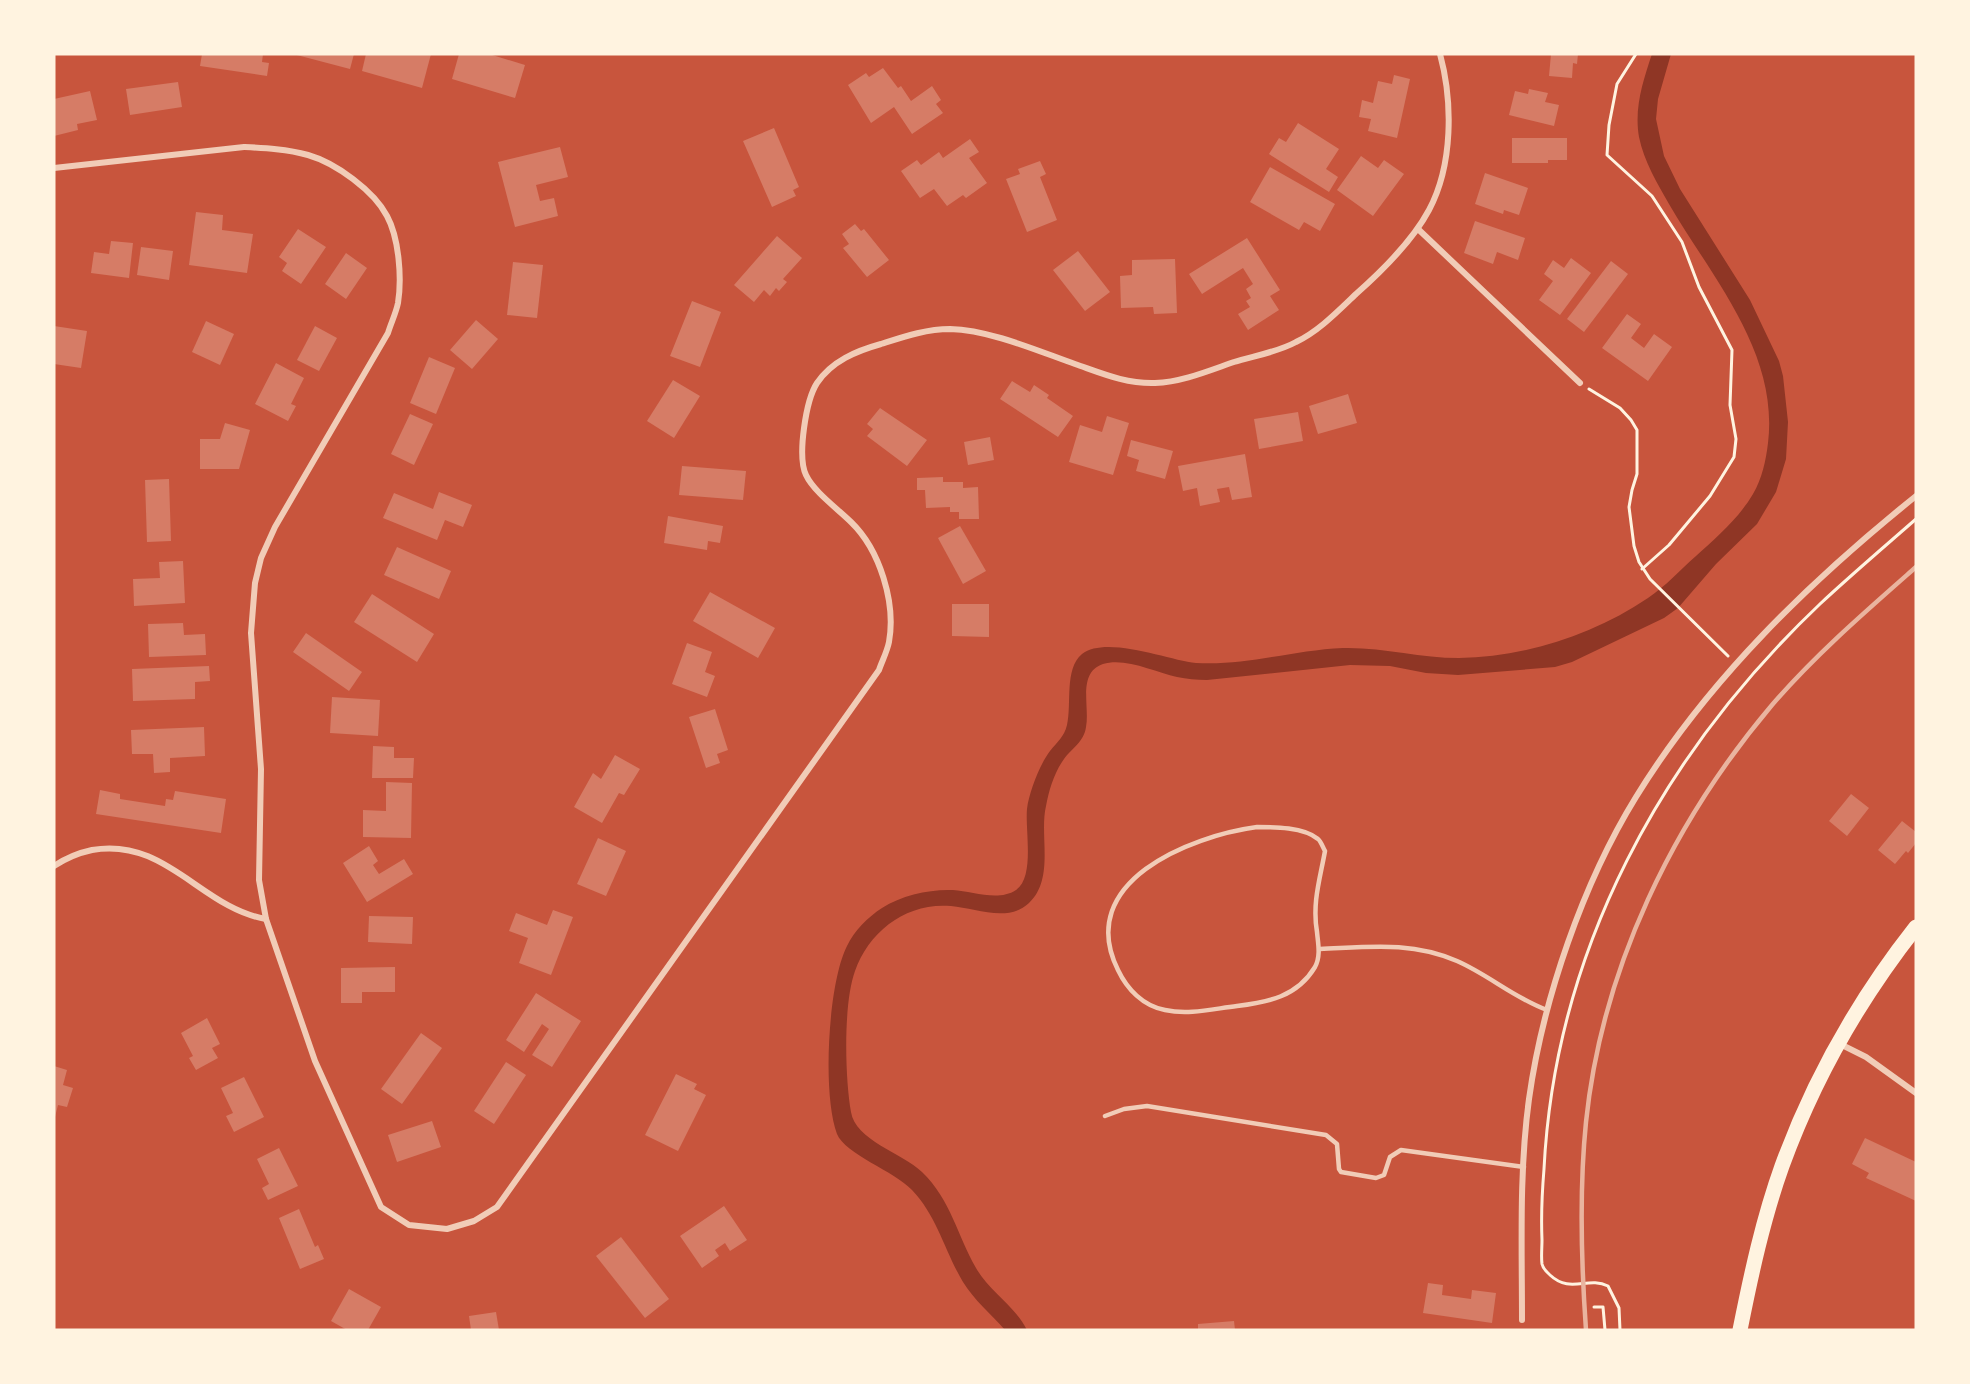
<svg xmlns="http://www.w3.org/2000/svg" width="1970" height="1384" viewBox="0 0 1970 1384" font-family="Arial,sans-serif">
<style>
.water{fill:#8f3625}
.building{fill:#d67c66}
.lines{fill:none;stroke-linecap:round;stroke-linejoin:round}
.path{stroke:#fff3e0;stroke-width:3}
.service{stroke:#f1ccb7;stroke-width:4.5}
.minor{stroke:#f1ccb7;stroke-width:6}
.primary{stroke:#fff3e0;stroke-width:15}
.rail{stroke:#e9b49f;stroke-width:4.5}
</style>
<rect width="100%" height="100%" fill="#c8553d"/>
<!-- water -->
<path class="water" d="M1652,54H1671L1658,99L1656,119L1664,156L1680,189L1750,300L1779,361L1783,376L1788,422L1786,459L1776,492L1757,524L1716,564L1678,608L1664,618L1572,662L1555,667L1458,675L1426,673L1390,666L1350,665L1207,680C1196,680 1187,679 1177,677C1155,672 1125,657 1103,664C1077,673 1090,706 1086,727C1084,742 1072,748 1064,759C1054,773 1049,790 1046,806C1039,836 1055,878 1029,903C1008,923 975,908 951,906C907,902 869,931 855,971C843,1004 845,1078 851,1112C855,1140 902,1153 922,1172C951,1200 957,1235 976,1268C989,1291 1015,1306 1027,1330H1005C991,1314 974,1300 963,1282C945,1252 937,1216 912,1190C894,1171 845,1154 837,1134C822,1095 828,983 847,946C854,931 868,917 882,908C902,895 930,889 953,890C972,891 998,902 1016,890C1035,877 1025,830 1027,809C1029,792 1040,764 1050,751C1058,741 1064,737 1067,725C1072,704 1064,669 1082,654C1106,635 1168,660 1196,663C1246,666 1294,650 1343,648C1382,647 1420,658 1459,658C1526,657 1593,635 1648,598C1666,586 1680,570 1696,556C1716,538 1739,518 1753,494C1762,479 1766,460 1768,443C1779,352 1712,278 1669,204C1657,183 1644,161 1639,137C1634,108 1643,81 1652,54Z"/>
<!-- building -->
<g class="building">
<path d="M202,54H263L262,62L269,63L267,76L200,66Z"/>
<path d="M293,54H354L350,69Z"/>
<path d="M366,54H431L422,88L362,71Z"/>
<path d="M459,54H489L525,65L515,98L452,79Z"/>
<path d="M1551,54H1578L1577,64L1573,63L1572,78L1549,76Z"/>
<path d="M883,68L898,88L901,86L911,101L932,86L941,100L936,104L943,113L912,134L894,107L871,123L848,85L866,73L869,77Z"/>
<path d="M1394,75L1410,79L1397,138L1368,131L1371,119L1359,117L1362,100L1373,103L1378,81L1392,84Z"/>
<path d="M178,82L182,107L130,115L126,89Z"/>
<path d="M1529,89L1548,93L1545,102L1559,105L1554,126L1509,115L1515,91L1528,94Z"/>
<path d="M90,91L97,120L77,124L78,130L54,136V99Z"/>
<path d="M1298,123L1339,149L1326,169L1338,177L1329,192L1269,154L1279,138L1286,142Z"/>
<path d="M774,128L799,187L793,190L796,196L772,207L743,141Z"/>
<path d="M1512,138H1567V160H1548V163H1512Z"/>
<path d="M970,139L979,152L969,158L987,183L966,198L963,195L947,206L934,189L920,198L901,171L917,160L921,165L939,152L943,158Z"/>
<path d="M560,147L568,177L536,185L540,201L554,198L558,216L515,227L498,162Z"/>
<path d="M1361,156L1378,168L1384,160L1404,174L1373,216L1337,190Z"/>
<path d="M1040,161L1046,174L1040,177L1057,220L1027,232L1006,179L1020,174L1018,169Z"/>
<path d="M1270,167L1335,204L1320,231L1304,222L1299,230L1250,202Z"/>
<path d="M1485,173L1528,188L1519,215L1504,210L1503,214L1475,204Z"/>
<path d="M196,212L223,215L222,230L253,234L247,273L189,265Z"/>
<path d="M1475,221L1525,238L1518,260L1497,252L1493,264L1464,253Z"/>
<path d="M855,224L861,231L864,229L889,260L867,277L843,248L849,244L842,234Z"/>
<path d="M298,229L326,247L301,284L282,271L287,263L279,257Z"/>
<path d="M777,236L802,258L783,279L787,282L779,291L776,288L770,296L764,290L754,302L734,285Z"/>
<path d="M1247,238L1280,290L1270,296L1279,310L1248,330L1238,314L1250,307L1246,301L1251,298L1246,289L1253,284L1243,268L1202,294L1189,274Z"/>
<path d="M111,241L133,243L129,278L91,273L94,252L109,254Z"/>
<path d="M141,247L173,251L169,280L137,275Z"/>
<path d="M1078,251L1110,292L1085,311L1053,270Z"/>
<path d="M346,253L367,268L346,299L325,284Z"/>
<path d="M1571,258L1591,273L1560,315L1539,300L1553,281L1544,274L1553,260L1564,268Z"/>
<path d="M1175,259L1177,313L1154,314L1153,307L1121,308L1120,276L1132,275V260Z"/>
<path d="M1611,261L1628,274L1584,332L1567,319Z"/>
<path d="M513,262L543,265L537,318L507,315Z"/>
<path d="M692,301L721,312L700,367L670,356Z"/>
<path d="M1627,314L1641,324L1631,338L1644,348L1654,334L1672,347L1648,381L1602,348Z"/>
<path d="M476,320L498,339L472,369L450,350Z"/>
<path d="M206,321L234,334L220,365L192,352Z"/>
<path d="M54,326L87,331L81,368L54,364Z"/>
<path d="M315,326L337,338L319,371L297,360Z"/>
<path d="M429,357L455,368L436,414L410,403Z"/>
<path d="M276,363L304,378L291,404L296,406L288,421L255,404Z"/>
<path d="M673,380L700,396L674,438L647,421Z"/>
<path d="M1012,381L1030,392L1034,385L1049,395L1047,398L1073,416L1058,437L1000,399Z"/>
<path d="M1348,394L1357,423L1318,434L1309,406Z"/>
<path d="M880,408L927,440L907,466L867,436L873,429L867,424Z"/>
<path d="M1298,412L1303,441L1259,449L1254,419Z"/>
<path d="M410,414L433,424L414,465L391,454Z"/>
<path d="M1107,416L1129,423L1113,475L1069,462L1080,425L1102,432Z"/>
<path d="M225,423L250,430L239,469H200V439H220Z"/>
<path d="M990,437L994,460L968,465L964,442Z"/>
<path d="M1131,440L1173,451L1165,479L1136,471L1139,460L1127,456Z"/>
<path d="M1245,454L1252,497L1232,500L1229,487L1217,489L1220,502L1200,506L1197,488L1183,491L1178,466Z"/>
<path d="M682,466L746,471L743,500L679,495Z"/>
<path d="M943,477V482H963V488L978,487L979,519H959V512H950V507L926,508L925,490H917V478Z"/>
<path d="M169,479L171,541L147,542L145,480Z"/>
<path d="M439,492L472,505L463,527L445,520L437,540L383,518L394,493L433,509Z"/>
<path d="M668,516L723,526L720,543L708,541L707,550L664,543Z"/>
<path d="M960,526L986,571L963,584L938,538Z"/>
<path d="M397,547L451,571L439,599L384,575Z"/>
<path d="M183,561L185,603L134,606L133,579L160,578L159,562Z"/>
<path d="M710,592L775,628L758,658L693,621Z"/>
<path d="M372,594L434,634L417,662L354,622Z"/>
<path d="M952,604H989V637L952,636Z"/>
<path d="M183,623L184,635L205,634L206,655L149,657L148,624Z"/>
<path d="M306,633L362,672L349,691L293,652Z"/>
<path d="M687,643L712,652L705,672L715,676L707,697L672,684Z"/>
<path d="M209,666L210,681L195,682V699L133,701L132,669Z"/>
<path d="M332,697L380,700L378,736L330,733Z"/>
<path d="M715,709L728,750L717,754L720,763L706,768L689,717Z"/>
<path d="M204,727L205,756L170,758V772L154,773L153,754H132L131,730Z"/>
<path d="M373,746L394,747V758H414L413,778H372Z"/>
<path d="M615,755L640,769L624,795L619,793L602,823L574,807L593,773L601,779Z"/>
<path d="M386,782L412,783L411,838L363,837V810L386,811Z"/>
<path d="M100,790L120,794V799L165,806L166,799L173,800L175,791L226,799L221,833L96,814Z"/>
<path d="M1851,794L1869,808L1847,836L1829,821Z"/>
<path d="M1902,821L1916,832V843L1908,853L1906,851L1895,864L1878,850Z"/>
<path d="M598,838L626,851L606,896L577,884Z"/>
<path d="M369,846L378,861L373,865L379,874L404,859L413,874L367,902L343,863Z"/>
<path d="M553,910L573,917L551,975L519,963L528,938L509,931L516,913L547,925Z"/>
<path d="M369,916L413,917L412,944L368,942Z"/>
<path d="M395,967V992H362V1003H341V968Z"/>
<path d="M536,993L581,1021L552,1067L532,1055L549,1029L542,1024L524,1052L506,1040Z"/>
<path d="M207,1018L220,1044L212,1048L218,1058L196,1070L189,1058L193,1056L181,1033Z"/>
<path d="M421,1033L442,1048L402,1104L381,1089Z"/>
<path d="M506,1062L526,1075L494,1124L474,1111Z"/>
<path d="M54,1066L67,1070L63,1085L73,1088L67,1107L58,1105L55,1117Z"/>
<path d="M676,1074L697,1084L694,1089L706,1095L678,1151L645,1135Z"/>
<path d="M244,1077L264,1117L234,1132L226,1116L233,1113L221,1088Z"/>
<path d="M432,1121L441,1147L397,1162L388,1135Z"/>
<path d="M1865,1138L1916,1162V1201L1866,1178L1869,1173L1852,1164Z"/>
<path d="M279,1148L298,1186L268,1200L262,1188L269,1184L257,1159Z"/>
<path d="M724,1206L747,1240L730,1251L725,1243L715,1250L719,1256L702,1268L680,1236Z"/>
<path d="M299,1209L315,1247L318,1245L324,1259L300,1269L279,1218Z"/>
<path d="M621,1237L669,1299L645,1318L596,1256Z"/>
<path d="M1428,1283L1443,1285L1442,1295L1471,1299L1472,1290L1496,1293L1492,1323L1423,1313Z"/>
<path d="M349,1289L381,1307L368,1330H347L331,1321Z"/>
<path d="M496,1312L499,1330H471L469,1316Z"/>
<path d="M1234,1321L1235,1330H1198V1324Z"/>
</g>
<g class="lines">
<!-- path -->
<g class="path">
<path d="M1636,54L1617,84L1609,125L1607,155L1652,196L1682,242L1699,287L1732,350L1730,405L1736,439L1734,457L1710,496L1669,545L1642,569"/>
<path d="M1589,389L1620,408L1631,420L1637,430V474L1632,490L1629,507L1634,546L1639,562L1650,579L1728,656"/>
<path d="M1594,1307H1603L1605,1330"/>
<path d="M1620,1330L1619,1308L1608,1286C1588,1276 1570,1294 1550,1275C1547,1272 1543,1269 1542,1264C1541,1257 1542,1248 1542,1240C1541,1217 1542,1193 1544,1169C1555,950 1662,754 1820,604C1851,575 1884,547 1916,519"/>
</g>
<!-- service -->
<g class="service">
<path d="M1257,827C1274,827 1304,827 1318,839C1321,841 1323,848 1325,851C1320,879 1312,903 1317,932C1318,943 1321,956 1315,967C1297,997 1268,1002 1237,1006C1212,1009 1189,1015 1165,1010C1143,1006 1127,989 1118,970C1074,882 1190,836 1257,827Z"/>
<path d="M1320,949C1368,947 1411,941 1457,961C1489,975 1514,998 1547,1010"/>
<path d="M1105,1116L1124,1109L1147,1106L1326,1135L1337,1144L1339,1169L1341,1172L1376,1178L1384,1175L1390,1157L1401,1150L1524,1167"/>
</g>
<!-- minor -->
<g class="minor">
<path d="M54,168L244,147C265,148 287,149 308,155C336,163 374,191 387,216C399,238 402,278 398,303C396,313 391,323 388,333L275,527L261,558L255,583L251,633L261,769L259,880L266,919L315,1061L381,1207L409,1225L447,1229L474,1221L497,1207L879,670C882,661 887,652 889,642C896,603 880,550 851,522C838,509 814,492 806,475C797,456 806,400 817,383C832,361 856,351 881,344C903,337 926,329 950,329C990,330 1038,351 1075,364C1101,373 1126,384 1155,383C1182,382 1208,371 1234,362C1254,356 1278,352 1296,342C1319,331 1338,311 1356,294C1382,271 1413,240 1429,210C1453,165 1453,102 1440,54"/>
<path d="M1418,229L1580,383"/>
<path d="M54,866C66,858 78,853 92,850C166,837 201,908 266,919"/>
<path d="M1840,1044L1866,1057L1916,1093"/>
<path d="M1522,1320C1522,1246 1519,1172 1529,1099C1543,999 1583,883 1636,797C1708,680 1809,582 1916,496"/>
</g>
<!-- primary -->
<path class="primary" d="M1740,1330C1751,1275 1763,1219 1782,1166C1813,1081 1860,998 1916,927"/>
<!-- rail -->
<path class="rail" d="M1586,1330C1581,1260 1579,1191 1586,1122C1602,968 1673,822 1772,705C1815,655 1866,611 1916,567"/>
</g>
<!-- border -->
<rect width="1970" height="1384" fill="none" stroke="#fff3e0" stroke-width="111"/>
</svg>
